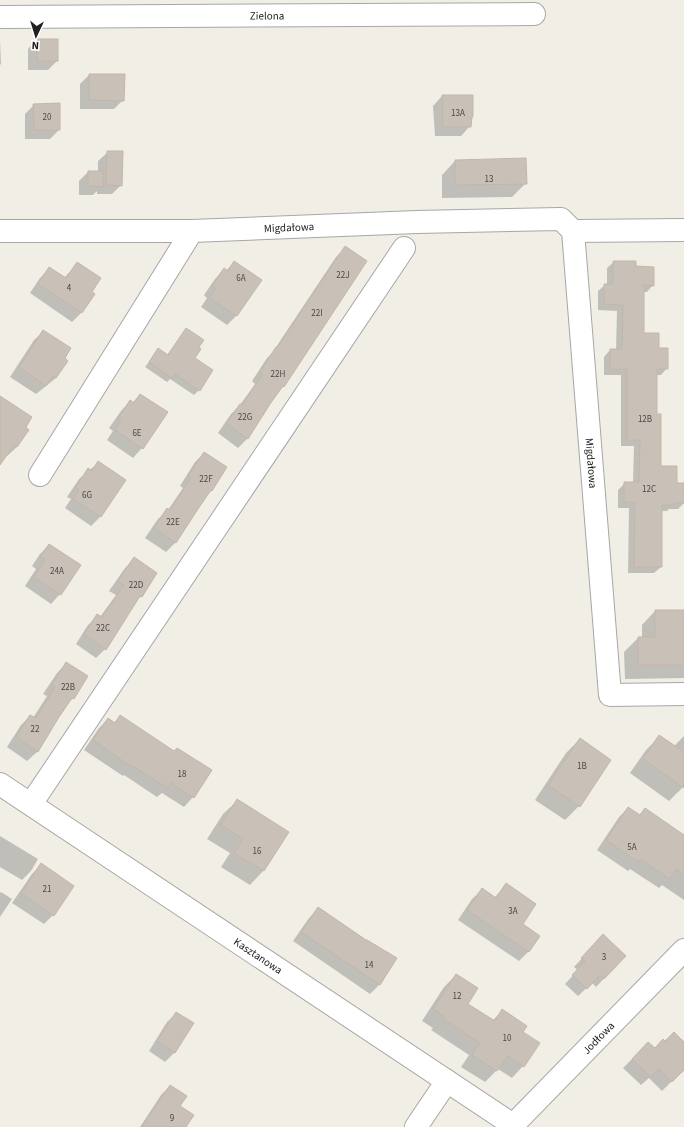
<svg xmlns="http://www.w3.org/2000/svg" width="684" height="1127" viewBox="0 0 684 1127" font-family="'Source Sans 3',sans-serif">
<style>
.shadow{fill:#0003}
.building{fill:#c9c1b8;stroke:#c4b6a7}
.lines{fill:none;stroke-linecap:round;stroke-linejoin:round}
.minor-casing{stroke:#a7a7a7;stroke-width:24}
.minor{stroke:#fff;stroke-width:22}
.labels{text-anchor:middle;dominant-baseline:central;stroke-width:4;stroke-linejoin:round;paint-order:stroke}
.number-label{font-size:9px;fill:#4a4846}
.street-label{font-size:11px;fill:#202020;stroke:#fff}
</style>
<rect width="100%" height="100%" fill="#f1eee6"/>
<!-- shadow -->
<g class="shadow">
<path d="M0,40L1,64L0,65Z"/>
<path d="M37,40L57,61L48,70H28V49Z"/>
<path d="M89,75L123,100L114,109H80V84Z"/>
<path d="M442,96L470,126L461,136H435L433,106Z"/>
<path d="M34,105L59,130L50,139H25V114Z"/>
<path d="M108,152L121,185L112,194H97V191L93,195H79V181L88,172H98V161Z"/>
<path d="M455,161L526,183L512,197L442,198V175Z"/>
<path d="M345,248L283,386L278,392L248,438L238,448L218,433L231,414L240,405L255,384L252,381L267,358L272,353L336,257Z"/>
<path d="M234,262L261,280L236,316L227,325L201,307L207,298L204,295L215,279L224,269L226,271Z"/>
<path d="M614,262L635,267L653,285L647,292H643V334L658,349L667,368L661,375H656V415L660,467L676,484H684V503L678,509H669L667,511H661V567L654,573H628L629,508H618V490L625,483H633L634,446H621V375H604V357L610,350H616L617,311L598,310V291L605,285H607V268Z"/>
<path d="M78,263L90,292L81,313L72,322L30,293L40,278L49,269L64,278Z"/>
<path d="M186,329L194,358L199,390L194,395L170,379L167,382L145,367L158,350L167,355Z"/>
<path d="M44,331L63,359L56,378L36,394L10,377L34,340Z"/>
<path d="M140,395L142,448L133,458L107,440L113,431L109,428L121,411L130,401L132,403Z"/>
<path d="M0,404L24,428L17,447L7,456L6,455L0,461Z"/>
<path d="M204,453L226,468L211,491L197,508L175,543L166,552L145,538L158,519L168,510L183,488L180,486L195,462Z"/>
<path d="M98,463L124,480L100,517L91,526L65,508L71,499L67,497L79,479Z"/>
<path d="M49,545L79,565L60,594L51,604L25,586L36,569L32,566L40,554Z"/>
<path d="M134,559L141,596L136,601L105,649L96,658L76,644L88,625L98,616L100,617L116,595L109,591L125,568Z"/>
<path d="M655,611H684V678L625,679L624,652L638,638H642V625Z"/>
<path d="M66,664L73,698L67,704L37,752L27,761L7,747L21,725L30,716L33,718L47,696L43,694L57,673Z"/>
<path d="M120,716L173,752L210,770L193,797L184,807L162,793L157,797L124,775L123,776L84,750L99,728L108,719L114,723Z"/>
<path d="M660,736L674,746L684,736V786L669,801L630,773L646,750Z"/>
<path d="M580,739L579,806L565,820L535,800L566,753Z"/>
<path d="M237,801L287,832L263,871L250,885L221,867L230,853L207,839L223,814Z"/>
<path d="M628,808L639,815L645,809L684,835V900L662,885L659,888L630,869L628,871L597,850L619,817Z"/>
<path d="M0,836L38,859L31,871L22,880L0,867Z"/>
<path d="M41,865L53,915L44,924L12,903L32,874Z"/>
<path d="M506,885L522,924L539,936L528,952L519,961L458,920L472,899L482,890L494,898Z"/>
<path d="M1,892L12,899L0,917V893Z"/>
<path d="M318,909L366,942L395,959L379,985L370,994L293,941L309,918Z"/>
<path d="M595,944L625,956L596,987L592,983L578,996L565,984L578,970L574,967Z"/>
<path d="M456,975L466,1004L492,1021L502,1011L522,1033L523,1066L512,1078L498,1069L485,1082L461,1067L469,1055L431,1030L433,1028L422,1021L444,987Z"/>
<path d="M177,1013L175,1052L165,1062L149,1051L167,1022Z"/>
<path d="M665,1042L684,1043V1069L662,1091L649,1078L641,1085L623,1068L648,1043L654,1049Z"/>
<path d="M170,1086L179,1106L185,1127H140L161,1095Z"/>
</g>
<!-- building -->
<g class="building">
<rect x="37" y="39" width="21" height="22"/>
<path d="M89,74H125L124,101L89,100Z"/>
<path d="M442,95H473V117H472L471,127H443Z"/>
<path d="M60,103V130H34L33,104Z"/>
<path d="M107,151H123L122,186L106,185Z"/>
<path d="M526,158L527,184L455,185V160Z"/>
<path d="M88,171H103V187L88,186Z"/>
<path d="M345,246L367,261L284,387L283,386L270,404L248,439L226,423L240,404L242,405L251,392L263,374L260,372L276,347L277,348Z"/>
<path d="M234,261L262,280L237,316L209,298L216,288L212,286L224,268L228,271Z"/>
<path d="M613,261H636V266L654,267V286L644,285V333H659V348H668V369H657V414H661V466H677V483H684V503H674V505H662V567H634L635,502H624V482H639L640,440H627V369H610V349H622L623,305L604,304V284H613Z"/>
<path d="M77,262L101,278L92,292L95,294L82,313L38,284L49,267L66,278Z"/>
<path d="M186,328L204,340L199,347L201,349L195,358L213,370L200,391L175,374L172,378L149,362L158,348L168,355Z"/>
<path d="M43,330L71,348L65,358L68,361L56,378L53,376L46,386L19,367Z"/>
<path d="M140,394L168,412L143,449L115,430L121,421L118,419L130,400L134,403Z"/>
<path d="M0,396L32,417L26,427L29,430L17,447L14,445L0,465Z"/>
<path d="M204,452L227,467L212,491L211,490L198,509L176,543L154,528L167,508L170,510L191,478L188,476Z"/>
<path d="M98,461L126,480L101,517L73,499L79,490L76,487L88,468L92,471Z"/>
<path d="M49,544L81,565L61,595L34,577L45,560L40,557Z"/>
<path d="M134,557L157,573L142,597L140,596L106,650L84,634L97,614L102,617L124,585L118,581Z"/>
<path d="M655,610H684V665H638V637H655Z"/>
<path d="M66,662L88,676L74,699L72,698L59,717L38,752L16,737L30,715L36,718L55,687L52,685Z"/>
<path d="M120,715L174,751L177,748L212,770L194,798L171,783L168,788L134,767L133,768L93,740L108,718L115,723Z"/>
<path d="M659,735L684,752V788L643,759Z"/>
<path d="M580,738L611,760L580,807L548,785Z"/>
<path d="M237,799L289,832L264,871L234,853L243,839L221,825Z"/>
<path d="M628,807L640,815L645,808L684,835V874L676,869L670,879L640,859L638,862L606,840Z"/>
<path d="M41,863L74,886L54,916L21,893Z"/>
<path d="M506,883L536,904L523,924L540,936L529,952L467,910L482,888L496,898Z"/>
<path d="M318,907L366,940H367L397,958L380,985L301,932Z"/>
<path d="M603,934L626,956L604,979L600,975L587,989L572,975L585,961L581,958Z"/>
<path d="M456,974L478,988L468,1004L495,1021L502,1009L527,1026L523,1032L540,1043L524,1067L508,1056L497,1071L472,1055L480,1043L442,1018L444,1016L433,1009Z"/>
<path d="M176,1012L194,1023L175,1053L157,1041Z"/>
<path d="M674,1032L684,1042V1070L672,1082L659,1069L651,1077L632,1059L648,1042L655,1048L663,1039L665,1041Z"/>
<path d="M170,1085L187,1096L180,1106L194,1115L186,1127H142Z"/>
</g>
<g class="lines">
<defs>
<g id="minor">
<path id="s1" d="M0,17L534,14"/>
<path id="s2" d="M0,231H192L417,222L561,219L573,231L610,695L684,694"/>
<path d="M573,231L684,230"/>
<path d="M40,475L192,231"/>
<path id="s3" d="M0,784L516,1127"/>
<path d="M31,804L404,248"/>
<path id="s4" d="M513,1125L684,950"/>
<path d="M416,1127L447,1081"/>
</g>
</defs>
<!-- minor casing -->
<use href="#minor" class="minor-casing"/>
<!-- minor -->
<use href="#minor" class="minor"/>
</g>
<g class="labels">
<!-- number labels -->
<g class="number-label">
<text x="458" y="113">13A</text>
<text x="47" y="117">20</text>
<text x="489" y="179">13</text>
<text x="343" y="275">22J</text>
<text x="241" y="278">6A</text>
<text x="69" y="288">4</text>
<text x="317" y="313">22I</text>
<text x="278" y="374">22H</text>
<text x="245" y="417">22G</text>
<text x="645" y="419">12B</text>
<text x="137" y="433">6E</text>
<text x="206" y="479">22F</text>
<text x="649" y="489">12C</text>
<text x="87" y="495">6G</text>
<text x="173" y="522">22E</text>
<text x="57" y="571">24A</text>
<text x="136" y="585">22D</text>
<text x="103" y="628">22C</text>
<text x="68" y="687">22B</text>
<text x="35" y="729">22</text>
<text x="582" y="766">1B</text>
<text x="182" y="774">18</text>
<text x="632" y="847">5A</text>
<text x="257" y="851">16</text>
<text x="47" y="889">21</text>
<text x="513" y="911">3A</text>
<text x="604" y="957">3</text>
<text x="369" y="965">14</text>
<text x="457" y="996">12</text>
<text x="507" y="1038">10</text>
<text x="172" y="1118">9</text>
</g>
<!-- street labels -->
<g class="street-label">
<text stroke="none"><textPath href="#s1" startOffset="267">Zielona</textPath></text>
<text stroke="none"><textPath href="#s2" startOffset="289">Migdałowa</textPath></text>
<text stroke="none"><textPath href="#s2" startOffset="811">Migdałowa</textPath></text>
<text stroke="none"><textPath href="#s3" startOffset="310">Kasztanowa</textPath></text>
<text stroke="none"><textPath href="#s4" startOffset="122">Jodłowa</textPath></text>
</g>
</g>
<!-- north arrow -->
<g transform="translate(36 36) rotate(184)" stroke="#ffffff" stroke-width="3" paint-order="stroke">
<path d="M0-3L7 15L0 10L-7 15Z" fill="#202020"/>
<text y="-6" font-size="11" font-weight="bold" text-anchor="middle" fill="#202020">N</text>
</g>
</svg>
